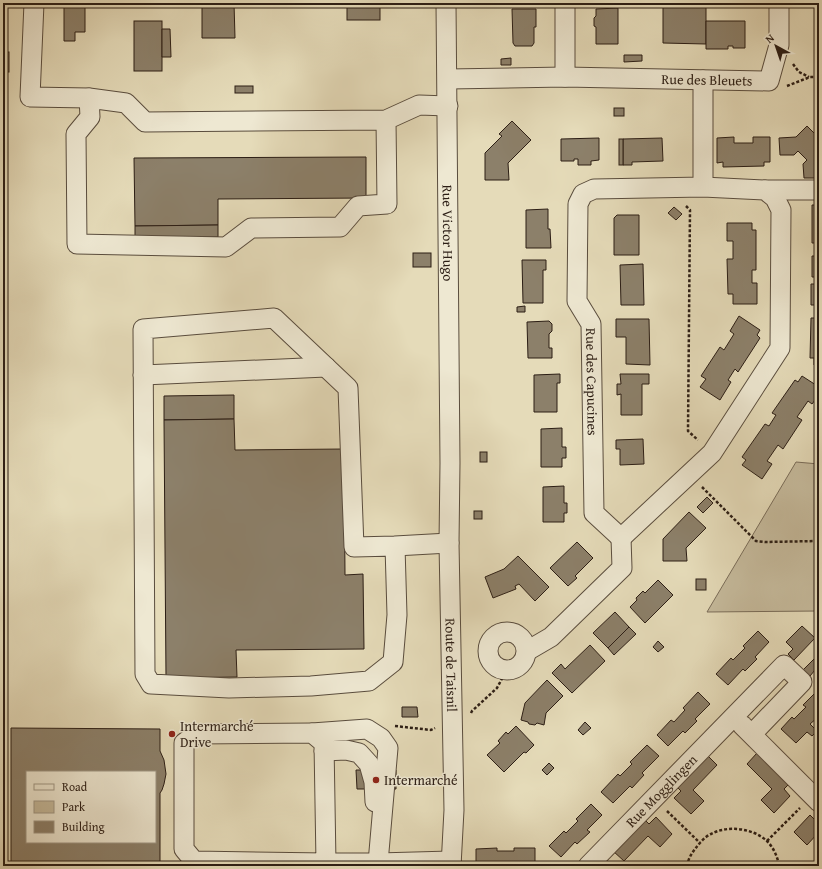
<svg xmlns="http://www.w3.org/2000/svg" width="822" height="869" viewBox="0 0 822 869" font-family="'Gentium Book Plus',serif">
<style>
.green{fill:#c6bb9d;stroke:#796c59}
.building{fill:#8c806a;stroke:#2c1e15;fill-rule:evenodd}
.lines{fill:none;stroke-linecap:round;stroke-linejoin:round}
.minor-casing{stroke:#5a4d3e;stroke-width:21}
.path{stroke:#2c1e15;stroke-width:2.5;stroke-dasharray:3 2;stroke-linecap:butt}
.minor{stroke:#eee8d2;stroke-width:19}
.poi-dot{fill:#8f2418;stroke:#eee8d2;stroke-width:1.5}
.labels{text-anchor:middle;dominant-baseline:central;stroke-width:3;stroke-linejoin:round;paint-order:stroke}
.street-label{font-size:14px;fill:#2c1e15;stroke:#eee8d2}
.poi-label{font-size:14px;fill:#2c1e15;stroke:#eee8d2;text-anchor:start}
</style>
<rect width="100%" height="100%" fill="#e5dbb9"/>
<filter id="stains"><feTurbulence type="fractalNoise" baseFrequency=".005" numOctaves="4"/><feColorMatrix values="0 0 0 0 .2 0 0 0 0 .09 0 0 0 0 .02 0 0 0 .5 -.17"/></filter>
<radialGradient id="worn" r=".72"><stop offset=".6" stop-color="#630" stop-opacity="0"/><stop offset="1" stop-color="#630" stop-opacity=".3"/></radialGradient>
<!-- green -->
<path class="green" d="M796,462L819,464V611L707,612Z"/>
<!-- building -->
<g class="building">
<path d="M64,3H85V32H75V41H64Z"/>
<path d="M202,3H234L235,38H202Z"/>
<path d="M314,3H391V6L314,5Z"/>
<path d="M663,3H706V44L663,43Z"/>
<rect x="347" y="5" width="33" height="15"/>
<path d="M618,8V44H596V27L594,26V18L596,16V9Z"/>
<path d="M512,9H536V27H534V43L532,46H515L513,43Z"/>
<rect x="134" y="21" width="28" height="50"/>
<path d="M706,21H745V48H733V46H728V49H706Z"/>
<path d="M162,29H170L171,57H162Z"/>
<rect x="3" y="52" width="6" height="20"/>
<path d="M624,55H642V61L624,62Z"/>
<path d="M511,58V65H501V59Z"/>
<rect x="235" y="86" width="18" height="7"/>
<rect x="614" y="108" width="10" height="8"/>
<path d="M512,121L531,140L508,163L509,180H485V153L502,136L499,134Z"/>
<path d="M807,126L819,138V178H804L803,164L807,160L798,151L794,155H780L779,138L796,137Z"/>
<path d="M734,137V143H753V137H770V162H764V166L723,167V162L717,163V138Z"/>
<path d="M599,138V160L591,161V165H578V159H574V161H561V139Z"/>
<path d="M662,138L663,161L632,162V165H623V139Z"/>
<rect x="619" y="139" width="4" height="26"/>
<path d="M366,157V198L218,199V225L135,226L134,158Z"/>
<path d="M817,198H819V277H812V256H816V243H812V205H817Z"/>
<path d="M674,207L682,214L676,220L668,213Z"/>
<path d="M548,209V229H550L551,248H526V210Z"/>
<path d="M617,215H639V255H614V218Z"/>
<path d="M727,223H752V230H756V270H752V283H757V304H733V294H728L727,259H733V241H727Z"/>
<path d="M218,225V237L135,238V226Z"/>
<rect x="413" y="253" width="18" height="14"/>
<path d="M522,260H546V270H543V303H523Z"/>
<path d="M643,264L644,305H621L620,265Z"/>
<path d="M811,284H819V365H814V358H810L811,318H815V305H811Z"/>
<path d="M525,306V312H517V307Z"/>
<path d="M739,316L760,330L757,335L760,338L738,372L735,369L728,380L731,382L720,400L700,387L706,379L701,376L720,347L724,350L734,334L730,331Z"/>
<path d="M616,319H649L650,365L626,364V337H616Z"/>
<path d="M549,321L552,324V331L549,334V348H552V358H528L527,322Z"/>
<path d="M560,374V383H557V412H534V375Z"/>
<path d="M620,374H649V384H642V415H621V394L617,395V384H621Z"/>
<path d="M802,376L819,387V395L812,404L808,401L797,417L802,420L783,449L778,445L767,461L772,464L762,479L742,465L746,460L742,457L765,424L769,426L776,415L772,413L795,380L798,382Z"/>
<path d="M234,395V419L164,420V396Z"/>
<path d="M234,419L235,450L344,449L345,575L363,574L364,649L236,650L237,677L166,678L164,420Z"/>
<path d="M562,428V447H566V458H562V467H541V429Z"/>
<path d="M643,439L644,464L620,465V449H616V440Z"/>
<rect x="480" y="452" width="7" height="10"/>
<path d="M564,486V503H567V513H564V522H543V487Z"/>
<path d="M707,497L713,503L703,513L697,507Z"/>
<rect x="474" y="511" width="8" height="8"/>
<path d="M689,512L706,528L686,548L687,561H663V539Z"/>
<path d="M577,542L593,558L575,576L577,578L568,586L550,568Z"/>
<path d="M518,556L549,587L535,601L519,584L515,586L516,589L493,598L485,577L504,569Z"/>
<rect x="696" y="579" width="10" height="11"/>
<path d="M658,580L673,595L645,623L630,607L637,600L636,598L643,591L645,593Z"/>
<path d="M615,612L629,627L608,648L593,633Z"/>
<path d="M802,626L815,638L794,660L788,654L793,649L786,642Z"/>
<path d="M629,627L636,634L614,655L608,648Z"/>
<path d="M758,631L769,642L755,657L757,659L745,671L743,669L728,685L716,674L731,658L733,660L745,648L743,646Z"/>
<path d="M658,641L664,647L658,652L653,647Z"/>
<path d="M590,645L605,661L572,693L552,673L561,664L565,669Z"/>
<path d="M819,654V675L815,670L810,676L803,670Z"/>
<path d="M547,680L563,696L546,713L544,725L537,723L535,725L529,724L528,722L521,720L525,703Z"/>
<path d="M698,692L710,704L695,719L697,721L685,733L683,731L668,746L657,735L671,720L674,722L685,710L683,708Z"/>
<path d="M815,693L819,697V719L817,718L810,724L817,731L812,736L807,732L796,743L781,729L792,717L794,719L806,707L803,705Z"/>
<path d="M402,707H417L418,717H402Z"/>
<path d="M585,722L591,728L583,735L578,730Z"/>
<path d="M516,726L534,745L526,753L524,752L504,772L487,755L500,743L498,741L506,732L508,734Z"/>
<path d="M11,728L160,729V751L164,760L166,774L164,784L162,790L160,793V866H11ZM27,772H155V842H27Z"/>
<path d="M647,745L659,756L642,773L644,775L632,788L630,786L613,803L601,792L618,774L620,776L632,764L630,762Z"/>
<path d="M757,753L789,784L784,789L790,796L774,813L761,800L772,789L747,764Z"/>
<path d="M706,754L717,765L693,790L704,801L691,814L674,798L681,791L676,786Z"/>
<path d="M549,763L554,768L547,775L542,770Z"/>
<path d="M356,770H396V789H357Z"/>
<path d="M591,804L602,815L587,830L590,832L577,844L575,842L561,857L549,846L564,831L566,833L578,821L576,819Z"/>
<path d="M810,815L817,822L819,819V835L818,833L807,845L794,832Z"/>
<path d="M656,817L672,834L660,847L648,836L624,861L613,851L644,819L649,824Z"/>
<path d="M497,848V851H514V848H535V864L514,865V866L476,865V849Z"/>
</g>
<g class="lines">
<defs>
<g id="minor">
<path d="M34,3L30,97L89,98"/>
<path id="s1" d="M446,3L450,463L449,543L454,810L451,866"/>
<path d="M565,77V3"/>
<path id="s2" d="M448,79L565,77L769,81L779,45V3"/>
<path d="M386,120L145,122L126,103L89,98L90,117L76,134L77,244L226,247L251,228L340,227L358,206L387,204L386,120L419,105L448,106"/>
<path id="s3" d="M703,187L594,189L583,194L578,204L577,301L591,324L594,513L621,538L712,453L780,348L781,210L775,198L765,190L703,187V80"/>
<path d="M765,190H819"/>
<path d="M143,375L326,367"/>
<path d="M395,546L354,547L348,388L274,318L143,329L145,674L151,684L229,688L311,686L369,681L393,662L397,615L395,546L449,543"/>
<circle cx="507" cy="651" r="19"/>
<path d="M527,651L551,637L622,568L621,538"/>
<path d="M742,725L819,802"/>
<path d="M312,733L367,729L381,738L388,748L378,863"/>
<path d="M324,751L346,750L359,753L369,764L374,782L375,802"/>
<path d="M326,863L324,743L312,733L196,734L184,743V849L194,861L326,863H378L451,861"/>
<path id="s4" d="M588,866L784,665L802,682L752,734"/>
</g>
</defs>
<!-- minor casing -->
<use href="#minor" class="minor-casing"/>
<!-- path -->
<g class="path">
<path d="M793,64L799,72L809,77"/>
<path d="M787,86L810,77H819"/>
<path d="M686,206L690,210L688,431L698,440"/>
<path d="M702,487L756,541L765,542L819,541"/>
<path d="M471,713L472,711L497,688L506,671"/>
<path d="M395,726L431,730L435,728"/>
<path d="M667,811L700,843"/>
<path d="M767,841L800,808"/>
<path d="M687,866C688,860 691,854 695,849C699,844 704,837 711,834C727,825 753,828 767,841C773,847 778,857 779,866"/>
</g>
<!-- minor -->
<use href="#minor" class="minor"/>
</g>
<!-- markers -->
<g class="poi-dot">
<circle cx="172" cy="734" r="4"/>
<circle cx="376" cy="780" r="4"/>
</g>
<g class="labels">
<!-- street labels -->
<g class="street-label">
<text stroke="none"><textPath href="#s2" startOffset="259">Rue des Bleuets</textPath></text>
<text stroke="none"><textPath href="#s1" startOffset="230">Rue Victor Hugo</textPath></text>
<text stroke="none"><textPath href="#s3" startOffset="314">Rue des Capucines</textPath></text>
<text stroke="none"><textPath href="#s1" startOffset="662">Route de Taisnil</textPath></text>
<text stroke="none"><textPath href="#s4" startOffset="105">Rue Mogglingen</textPath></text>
</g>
<!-- poi labels -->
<g class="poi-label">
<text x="180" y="726">Intermarché<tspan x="180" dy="16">Drive</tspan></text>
<text x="384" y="780">Intermarché</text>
</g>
</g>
<!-- margin -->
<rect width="822" height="869" fill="none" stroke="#e5dbb9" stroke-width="16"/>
<rect x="4" y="4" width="814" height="861" fill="none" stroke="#2c1e15" stroke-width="2"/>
<rect x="8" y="8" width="806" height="853" fill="none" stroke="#2c1e15"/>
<!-- legend -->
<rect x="26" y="771" width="130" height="72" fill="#eee8d2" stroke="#a09786"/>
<rect x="34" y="784" width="20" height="6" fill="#eee8d2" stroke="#a09786"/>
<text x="62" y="791" font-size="12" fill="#2c1e15">Road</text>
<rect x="34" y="801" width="20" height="12" fill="#c6bb9d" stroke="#a09786"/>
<text x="62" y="811" font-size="12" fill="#2c1e15">Park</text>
<rect x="34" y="821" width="20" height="12" fill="#8c806a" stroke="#a09786"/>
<text x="62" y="831" font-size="12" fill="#2c1e15">Building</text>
<!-- north arrow -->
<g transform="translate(776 46) rotate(320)" stroke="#eee8d2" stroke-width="3" paint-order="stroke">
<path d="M0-3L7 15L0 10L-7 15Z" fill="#2c1e15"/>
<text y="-6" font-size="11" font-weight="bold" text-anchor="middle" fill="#2c1e15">N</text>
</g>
<rect width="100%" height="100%" filter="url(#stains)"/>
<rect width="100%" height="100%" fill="url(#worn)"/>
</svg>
